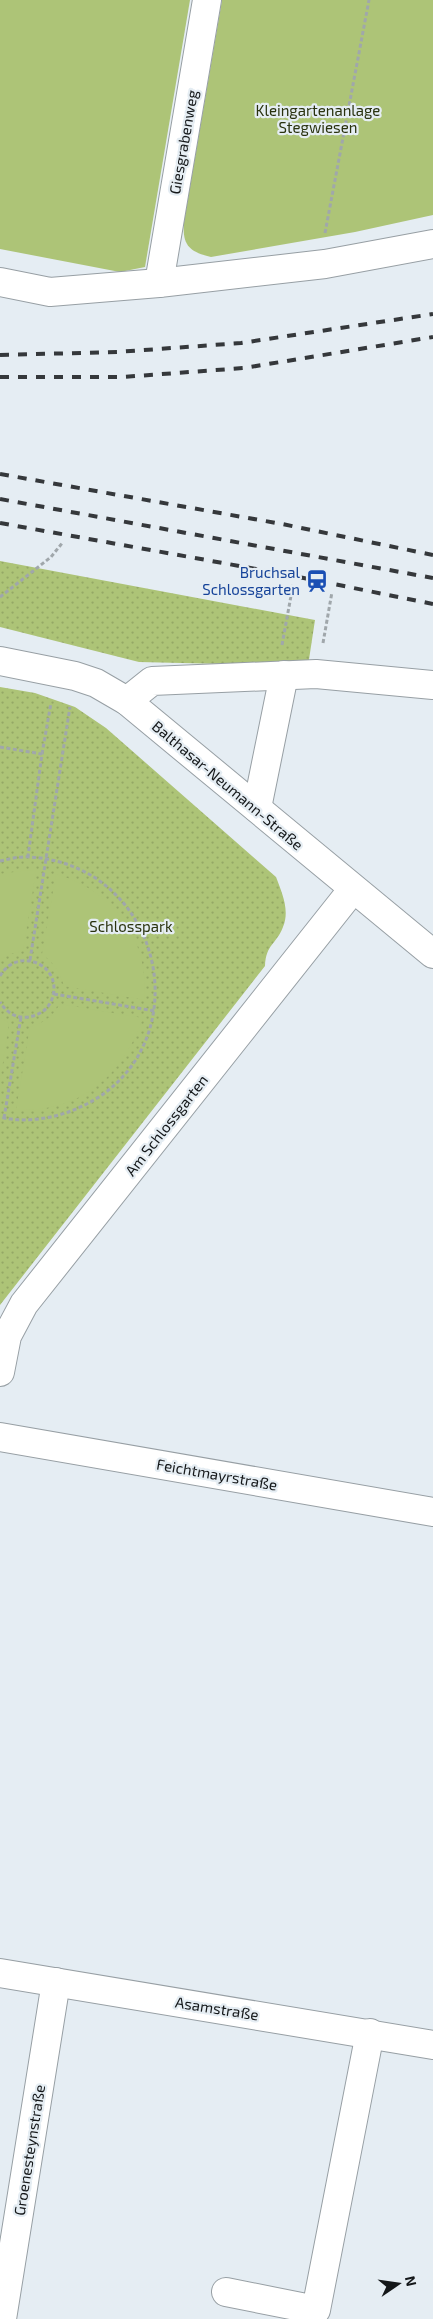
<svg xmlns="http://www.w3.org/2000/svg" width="433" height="2319" viewBox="0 0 433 2319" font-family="'Exo 2',sans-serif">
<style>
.grass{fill:url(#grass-dots)}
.garden{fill:#adc477}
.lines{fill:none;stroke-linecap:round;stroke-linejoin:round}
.minor-casing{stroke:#979fa4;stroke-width:30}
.path{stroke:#a0a7ab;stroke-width:3;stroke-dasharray:4 2.5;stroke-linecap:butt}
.minor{stroke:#fff;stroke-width:28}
.rail{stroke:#35383b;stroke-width:4;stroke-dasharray:9 9;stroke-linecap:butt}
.labels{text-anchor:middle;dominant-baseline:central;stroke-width:4.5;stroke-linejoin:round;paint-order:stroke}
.park-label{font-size:15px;fill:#29320e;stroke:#e5edf3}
.street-label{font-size:15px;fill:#141719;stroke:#e5edf3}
.transit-label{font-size:15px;fill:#164399;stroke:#e5edf3;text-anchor:end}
</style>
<defs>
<pattern id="grass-dots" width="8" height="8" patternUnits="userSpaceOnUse" patternTransform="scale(1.25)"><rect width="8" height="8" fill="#adc477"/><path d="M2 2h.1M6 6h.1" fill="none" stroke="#94a866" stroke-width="1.8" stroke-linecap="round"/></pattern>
</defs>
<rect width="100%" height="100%" fill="#e5edf3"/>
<!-- grass -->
<g class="grass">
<path d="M0,561L315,620L308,666L139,662L0,627Z"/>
<path d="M0,687L35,693L75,707L106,728L276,877C282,893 290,910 283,927C276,945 266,944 265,966L0,1305Z"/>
</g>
<!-- garden -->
<g class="garden">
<path d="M0,0H190L145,267L120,272L0,249Z"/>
<path d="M222,0H433V215L355,232L211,257C189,252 182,245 184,222Z"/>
<path d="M28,870L36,871L23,951L10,954L0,960V874Z"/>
<path d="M56,874C115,892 148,937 145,1000L64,986C60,972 54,963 42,954Z"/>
<path d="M60,1004L143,1018C122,1077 81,1112 16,1110L30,1027C45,1022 52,1017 60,1004Z"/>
<path d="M0,1017L9,1023L0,1082Z"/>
</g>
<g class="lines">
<defs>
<g id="minor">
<path d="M0,282L50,292L159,283L325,264L433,244"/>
<path d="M159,283L207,0"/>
<path d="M0,661L75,676L96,683L127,701L433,954"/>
<path d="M127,701L152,681L316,674L433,685"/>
<path d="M257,808L284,675"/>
<path d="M0,1372L7,1336L24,1304L353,889"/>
<path d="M0,1437L433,1512"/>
<path d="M0,1973L433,2045"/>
<path d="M226,2292L316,2310L370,2033"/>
<path d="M2,2319L56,1982"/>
</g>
</defs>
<!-- minor casing -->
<use href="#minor" class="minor-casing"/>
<!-- path -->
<g class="path">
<path d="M325,233L369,0"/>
<path d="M0,597L51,557L63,542"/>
<path d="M323,643L332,592"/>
<path d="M282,645L293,585"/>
<path d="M0,747L42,754L28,856"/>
<path d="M42,754L51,703"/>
<path d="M0,861C10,859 20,856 30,857C171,866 204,1061 71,1111C50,1119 22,1123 0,1117"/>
<path d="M30,960L70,707"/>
<path d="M0,976C18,945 64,965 52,999C48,1010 39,1015 29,1017C16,1019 6,1012 0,1002"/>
<path d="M54,994L155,1011"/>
<path d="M4,1118L21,1017"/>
</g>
<!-- minor -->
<use href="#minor" class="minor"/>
<!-- rail -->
<g class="rail">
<path d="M0,355L117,352L241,343L433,314"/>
<path d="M0,377H122L244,368L433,337"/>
<path d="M0,474L282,524L433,555"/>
<path d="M0,499L433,578"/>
<path d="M0,523L284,574L433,604"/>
</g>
</g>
<!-- icons -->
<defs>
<symbol id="station-bare" viewBox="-9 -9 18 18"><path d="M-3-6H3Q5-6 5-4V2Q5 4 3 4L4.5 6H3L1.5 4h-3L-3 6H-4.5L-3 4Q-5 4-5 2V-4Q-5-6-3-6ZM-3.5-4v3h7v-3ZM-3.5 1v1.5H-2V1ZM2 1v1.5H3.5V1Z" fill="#1a4fb4" stroke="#e5edf3" stroke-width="2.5" paint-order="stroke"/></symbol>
</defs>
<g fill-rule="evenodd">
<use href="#station-bare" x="301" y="565" width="32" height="32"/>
</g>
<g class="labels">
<!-- park labels -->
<g class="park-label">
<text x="318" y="110">Kleingartenanlage<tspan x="318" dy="17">Stegwiesen</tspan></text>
<text x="131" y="926">Schlosspark</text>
</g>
<!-- street labels -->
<g class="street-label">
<text transform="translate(183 142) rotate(-80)">Giesgrabenweg</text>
<text transform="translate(228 785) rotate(40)">Balthasar-Neumann-Straße</text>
<text transform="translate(166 1125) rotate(-52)">Am Schlossgarten</text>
<text transform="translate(217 1474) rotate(10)">Feichtmayrstraße</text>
<text transform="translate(217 2008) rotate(9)">Asamstraße</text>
<text transform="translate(29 2150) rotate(-81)">Groenesteynstraße</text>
</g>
<!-- transit labels -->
<g class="transit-label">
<text x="300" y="572">Bruchsal<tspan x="300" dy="17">Schlossgarten</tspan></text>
</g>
</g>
<!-- north arrow -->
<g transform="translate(398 2284) rotate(77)" stroke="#e5edf3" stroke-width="4" paint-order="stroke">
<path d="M0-4L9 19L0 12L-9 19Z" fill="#141719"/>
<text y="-8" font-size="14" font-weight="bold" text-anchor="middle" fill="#141719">N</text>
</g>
</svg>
